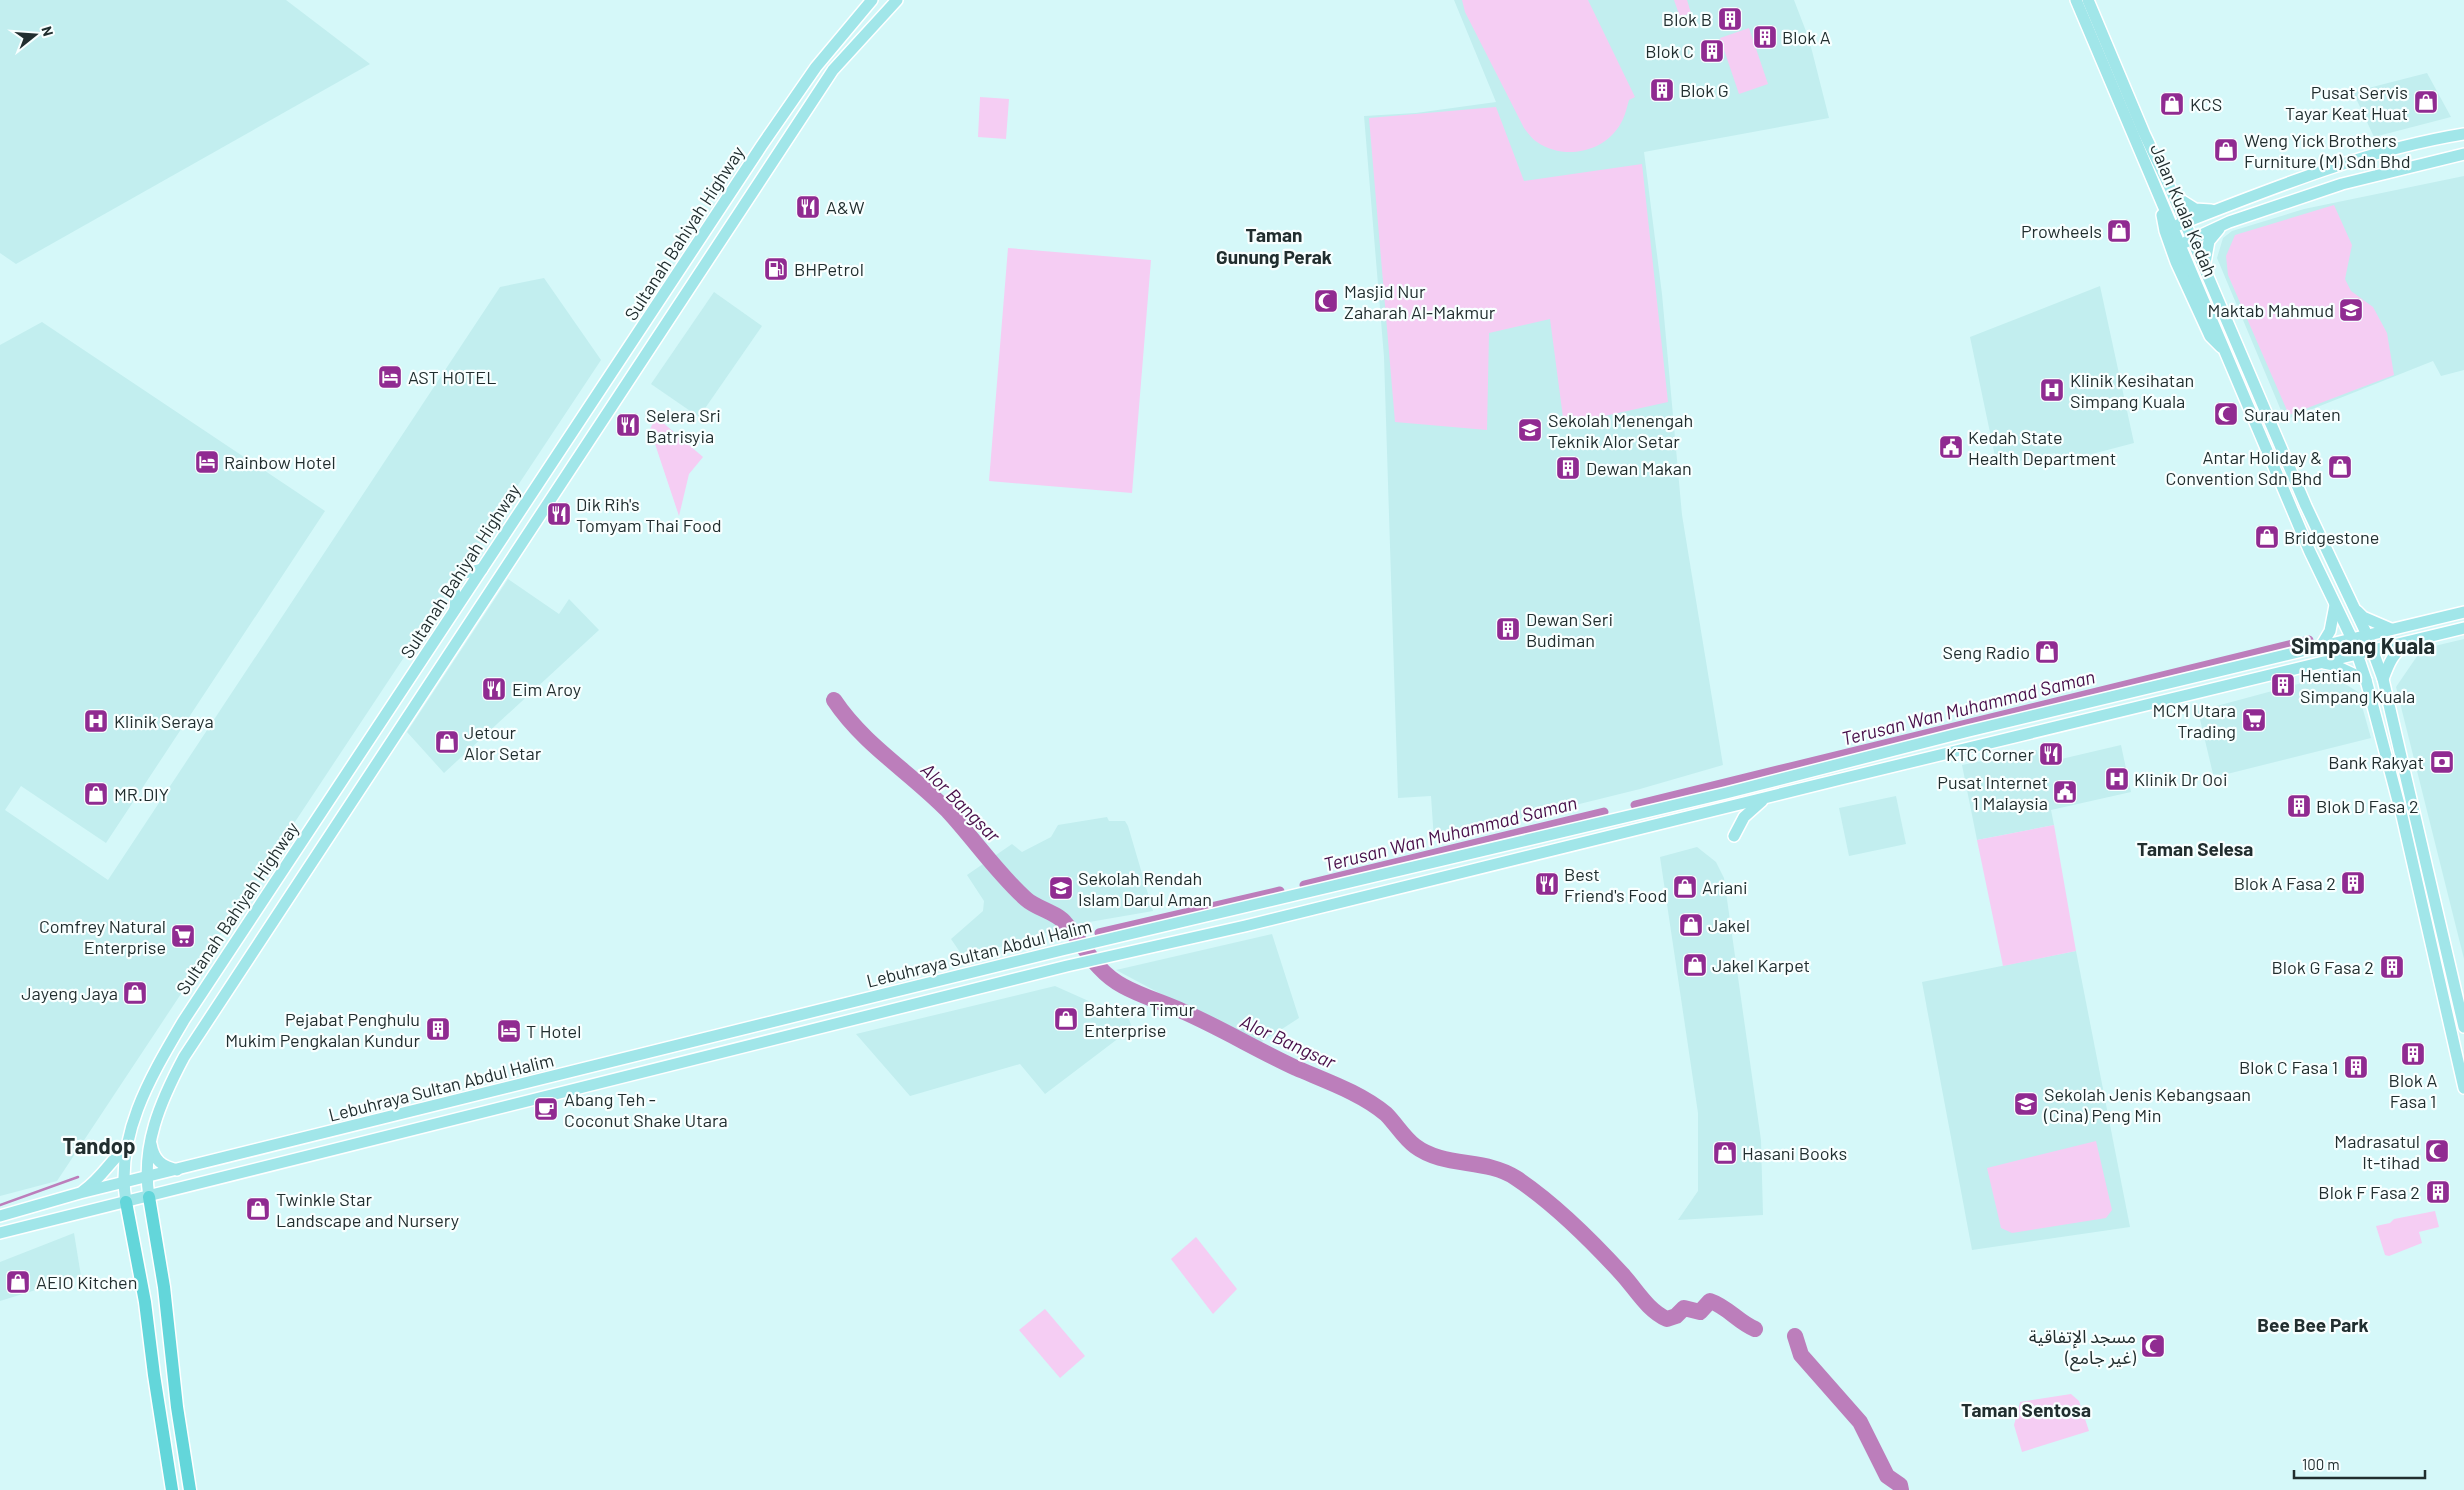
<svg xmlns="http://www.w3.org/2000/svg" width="2464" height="1490" viewBox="0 0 2464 1490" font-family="Barlow,'Noto Sans Arabic',sans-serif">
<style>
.built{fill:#c2eeef}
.green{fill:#f5cdf3}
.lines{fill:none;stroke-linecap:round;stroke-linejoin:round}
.stream{stroke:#bc7ebb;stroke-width:2.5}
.canal{stroke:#bc7ebb;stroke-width:9}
.river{stroke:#bc7ebb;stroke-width:16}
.major-casing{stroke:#fff;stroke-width:14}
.highway-casing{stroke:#fff;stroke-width:15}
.major{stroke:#a1e6e9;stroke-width:11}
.highway{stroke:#63d6da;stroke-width:12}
.labels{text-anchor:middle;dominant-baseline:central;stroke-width:4.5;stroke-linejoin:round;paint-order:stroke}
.poi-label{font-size:18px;fill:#212e2f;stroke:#f8ffff;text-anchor:start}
.street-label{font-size:18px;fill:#212e2f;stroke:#f8ffff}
.neighbourhood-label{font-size:19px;font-weight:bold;fill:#212e2f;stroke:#f8ffff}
.water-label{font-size:19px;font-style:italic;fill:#470d48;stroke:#f8ffff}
.district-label{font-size:22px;font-weight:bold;fill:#212e2f;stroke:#f8ffff}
</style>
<rect width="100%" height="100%" fill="#d5f8f9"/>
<!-- built -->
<g class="built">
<path d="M0,0H286L370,64L16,264L0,253Z"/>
<path d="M1454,0H1794L1809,39L1829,118L1644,152L1662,294L1682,515L1723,765L1640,789L1434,840L1431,796L1398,798L1384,357L1364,116L1416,113L1496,102Z"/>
<path d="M2427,73L2451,117L2374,137L2353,92Z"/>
<path d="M2464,176V370L2441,376L2433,361L2285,420L2217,258L2223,238L2232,231L2304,209Z"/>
<path d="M544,278L601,360L57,1181L0,1196V345L42,322L325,511L106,843L21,786L5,810L108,880L500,287Z"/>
<path d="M2100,286L2134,443L2058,463L2055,453L1997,466L1970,337Z"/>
<path d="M714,292L762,326L699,417L651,384Z"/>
<path d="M508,579L559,614L569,599L599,630L444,773L407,732Z"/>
<path d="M2464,639V959L2396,687L2422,649Z"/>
<path d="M2331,675L2358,692L2371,738L2223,775L2213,774L2198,711Z"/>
<path d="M2121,745L2131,792L2051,810L2054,825L1977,840L1962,765L2037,750L2040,764Z"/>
<path d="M1896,796L1906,844L1849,856L1839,808Z"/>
<path d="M1107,817L1109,821H1125L1128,826L1153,911L1072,925L964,958L951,939L983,911L984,901L967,875L1012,844L1022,852L1051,837L1058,825Z"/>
<path d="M1697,847L1716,862L1724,878L1761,1140L1763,1215L1678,1220L1698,1191V1113L1660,857Z"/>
<path d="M1272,934L1299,1018L1257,1045L1116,970Z"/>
<path d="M2076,951L2130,1227L1972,1250L1922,982Z"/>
<path d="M1055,986L1129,1019L1132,1028L1045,1094L1020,1064L910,1096L856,1034Z"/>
<path d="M74,1233L81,1276L0,1301V1262Z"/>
</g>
<!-- green -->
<g class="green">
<path d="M1462,0H1588L1635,97L1629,100C1627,106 1626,113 1623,119C1609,151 1566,162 1537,142C1532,139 1528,133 1524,128L1465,12Z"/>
<path d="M1674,0H1687L1691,13L1680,17Z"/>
<path d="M1749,28L1768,84L1739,94L1720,38Z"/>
<path d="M980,97L1009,99L1006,139L978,137Z"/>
<path d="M1496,107L1524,181L1642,164L1668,402L1564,425L1550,319L1489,333L1487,430L1395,422L1369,118Z"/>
<path d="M2334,205L2352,245L2345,279L2351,291L2373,307L2387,333L2394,375L2289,415L2228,275L2226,256L2235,235Z"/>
<path d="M1008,248L1151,260L1132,493L989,481Z"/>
<path d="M654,421H661L703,457L689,474L679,516L650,429Z"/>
<path d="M2054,825L2076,951L2003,966L1977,840Z"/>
<path d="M2096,1141L2112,1210L2106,1218L2012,1233L2001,1228L1987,1168Z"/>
<path d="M2435,1211L2439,1227L2419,1232L2422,1243L2389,1256L2385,1255L2376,1226L2390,1223L2394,1219Z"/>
<path d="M1196,1237L1237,1289L1213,1314L1171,1259Z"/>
<path d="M1045,1309L1085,1356L1060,1378L1019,1330Z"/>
<path d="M2071,1394L2079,1401L2089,1431L2022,1452L2014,1425L2020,1402Z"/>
</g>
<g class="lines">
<!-- stream -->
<path class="stream" d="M0,1205L78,1177"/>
<!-- canal -->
<g class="canal">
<path d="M1635,805L2309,640"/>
<path d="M1304,885L1604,812"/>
<path d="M1099,933L1280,891"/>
</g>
<!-- river -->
<g class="river">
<path d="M834,700C864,745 910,772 948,811C974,839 997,873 1026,899C1037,909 1057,912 1066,924C1085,946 1095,971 1123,986C1141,996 1162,1002 1182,1011C1221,1028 1257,1050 1296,1068C1326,1081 1361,1093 1386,1114C1396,1124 1404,1138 1415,1146C1444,1168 1486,1158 1516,1178C1555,1204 1590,1239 1622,1274C1636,1289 1647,1310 1667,1319L1676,1316L1684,1308L1700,1312L1710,1301C1728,1307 1738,1322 1755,1329"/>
<path d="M1795,1336L1801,1355L1860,1422L1887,1476L1900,1485L1901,1490"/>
</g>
<defs>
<g id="major">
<path d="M2076,0L2310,552L2352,639L2366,680L2402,816L2464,1088"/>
<path d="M2088,0L2144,133L2171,190L2306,506L2367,635L2383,679L2464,1027"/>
<path d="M2176,197L2195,209L2211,210"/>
<path d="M2162,215L2165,231L2176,262L2210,336L2221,347"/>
<path d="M2178,225C2271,189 2365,150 2464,134"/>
<path d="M2186,242L2229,222L2342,184L2464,154"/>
<path d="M2205,263L2209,241L2219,229"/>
<path d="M461,574L482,569"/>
<path d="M453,587L456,597L455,609"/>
<path d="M2357,611L2363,617L2391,629"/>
<path d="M2321,646L2330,631L2335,605"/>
<path d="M2324,663L2334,665L2366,680"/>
<path d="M2383,679C2389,663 2393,653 2407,643"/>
<path d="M1734,836L1744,817L1762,801"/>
<path d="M151,1144C154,1161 162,1166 177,1170"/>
<path d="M83,1191C101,1179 111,1160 127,1146"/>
<path d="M149,1197C141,1146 160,1102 184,1057L833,70L897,0"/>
<path d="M126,1202C115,1135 151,1076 184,1020L762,145L816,67L872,0"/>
<path d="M0,1216L80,1193L1062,950L1726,793L1969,731L2464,612"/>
<path d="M0,1233L1067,966L1245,926L1841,779L2464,628"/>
</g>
<g id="highway">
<path d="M149,1197L164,1287L177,1407L190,1490"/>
<path d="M126,1202L145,1302L154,1375L172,1490"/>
</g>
</defs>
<!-- major casing -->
<use href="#major" class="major-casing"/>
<!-- highway casing -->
<use href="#highway" class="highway-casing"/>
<!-- major -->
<use href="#major" class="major"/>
<!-- highway -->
<use href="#highway" class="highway"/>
</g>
<!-- icons -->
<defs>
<symbol id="building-square" viewBox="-11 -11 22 22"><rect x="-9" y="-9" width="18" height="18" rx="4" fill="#902b91" stroke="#f8ffff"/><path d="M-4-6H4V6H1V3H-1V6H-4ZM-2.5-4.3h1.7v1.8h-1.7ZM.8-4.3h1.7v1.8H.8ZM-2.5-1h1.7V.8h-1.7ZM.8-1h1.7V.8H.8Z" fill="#fff"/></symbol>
<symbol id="shop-square" viewBox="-11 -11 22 22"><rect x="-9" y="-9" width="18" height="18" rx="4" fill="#902b91" stroke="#f8ffff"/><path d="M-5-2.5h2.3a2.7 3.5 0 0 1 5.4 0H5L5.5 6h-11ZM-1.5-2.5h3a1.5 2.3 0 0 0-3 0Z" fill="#fff"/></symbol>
<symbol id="restaurant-square" viewBox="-11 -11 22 22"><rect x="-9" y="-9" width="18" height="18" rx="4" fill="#902b91" stroke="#f8ffff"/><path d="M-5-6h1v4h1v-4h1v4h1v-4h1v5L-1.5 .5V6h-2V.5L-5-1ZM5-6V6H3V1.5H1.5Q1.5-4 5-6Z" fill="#fff"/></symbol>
<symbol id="fuel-square" viewBox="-11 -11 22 22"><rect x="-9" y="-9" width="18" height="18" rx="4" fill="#902b91" stroke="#f8ffff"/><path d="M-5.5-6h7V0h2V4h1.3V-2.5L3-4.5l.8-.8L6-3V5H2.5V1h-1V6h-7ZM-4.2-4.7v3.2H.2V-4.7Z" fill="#fff"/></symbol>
<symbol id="mosque-square" viewBox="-11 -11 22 22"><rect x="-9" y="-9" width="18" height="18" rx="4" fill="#902b91" stroke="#f8ffff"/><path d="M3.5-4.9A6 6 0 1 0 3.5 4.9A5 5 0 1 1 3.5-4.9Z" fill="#fff"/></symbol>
<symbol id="school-square" viewBox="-11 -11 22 22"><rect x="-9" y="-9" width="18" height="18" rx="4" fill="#902b91" stroke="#f8ffff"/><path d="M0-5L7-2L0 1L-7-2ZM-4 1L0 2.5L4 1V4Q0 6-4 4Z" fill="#fff"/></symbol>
<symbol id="hotel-square" viewBox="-11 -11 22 22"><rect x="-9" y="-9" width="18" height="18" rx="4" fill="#902b91" stroke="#f8ffff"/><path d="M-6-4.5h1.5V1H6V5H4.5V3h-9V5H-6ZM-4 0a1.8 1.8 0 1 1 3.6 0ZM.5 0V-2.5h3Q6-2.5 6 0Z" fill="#fff"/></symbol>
<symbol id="hospital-square" viewBox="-11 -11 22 22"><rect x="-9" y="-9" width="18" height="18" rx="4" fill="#902b91" stroke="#f8ffff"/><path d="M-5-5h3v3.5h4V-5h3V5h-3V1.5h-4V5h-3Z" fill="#fff"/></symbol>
<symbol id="civic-square" viewBox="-11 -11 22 22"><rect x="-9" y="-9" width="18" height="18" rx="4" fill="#902b91" stroke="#f8ffff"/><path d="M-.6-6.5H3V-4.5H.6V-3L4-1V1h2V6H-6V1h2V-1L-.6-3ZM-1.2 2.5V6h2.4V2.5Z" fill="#fff"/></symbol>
<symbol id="supermarket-square" viewBox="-11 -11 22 22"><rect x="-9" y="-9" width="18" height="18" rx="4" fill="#902b91" stroke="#f8ffff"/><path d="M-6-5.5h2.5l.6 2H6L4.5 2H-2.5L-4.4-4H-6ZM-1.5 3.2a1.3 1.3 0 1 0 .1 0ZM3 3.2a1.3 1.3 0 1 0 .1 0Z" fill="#fff"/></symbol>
<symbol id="bank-square" viewBox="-11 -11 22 22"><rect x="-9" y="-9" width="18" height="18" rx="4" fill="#902b91" stroke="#f8ffff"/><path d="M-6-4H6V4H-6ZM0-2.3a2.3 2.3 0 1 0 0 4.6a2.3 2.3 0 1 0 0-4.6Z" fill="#fff"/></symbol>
<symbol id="cafe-square" viewBox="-11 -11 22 22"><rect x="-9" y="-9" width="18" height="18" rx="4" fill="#902b91" stroke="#f8ffff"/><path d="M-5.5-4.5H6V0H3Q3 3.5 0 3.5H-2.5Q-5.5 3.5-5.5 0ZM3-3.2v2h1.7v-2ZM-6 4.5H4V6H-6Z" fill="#fff"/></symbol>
</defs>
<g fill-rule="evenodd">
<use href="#building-square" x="1716" y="5" width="28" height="28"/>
<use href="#building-square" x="1751" y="23" width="28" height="28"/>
<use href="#building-square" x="1698" y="37" width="28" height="28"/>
<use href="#building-square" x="1648" y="76" width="28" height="28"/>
<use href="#shop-square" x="2412" y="88" width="28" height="28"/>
<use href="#shop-square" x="2158" y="90" width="28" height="28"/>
<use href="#shop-square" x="2212" y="136" width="28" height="28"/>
<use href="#restaurant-square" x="794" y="193" width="28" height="28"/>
<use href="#shop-square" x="2105" y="217" width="28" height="28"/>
<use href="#fuel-square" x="762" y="255" width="28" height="28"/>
<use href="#mosque-square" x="1312" y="287" width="28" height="28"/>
<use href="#school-square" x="2337" y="296" width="28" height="28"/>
<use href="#hotel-square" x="376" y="363" width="28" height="28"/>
<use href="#hospital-square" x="2038" y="376" width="28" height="28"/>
<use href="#mosque-square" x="2212" y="400" width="28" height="28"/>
<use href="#restaurant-square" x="614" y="411" width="28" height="28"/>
<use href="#school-square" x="1516" y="416" width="28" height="28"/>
<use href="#civic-square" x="1937" y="433" width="28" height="28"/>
<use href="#hotel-square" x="193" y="448" width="28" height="28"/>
<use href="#shop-square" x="2326" y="453" width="28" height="28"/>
<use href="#building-square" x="1554" y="454" width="28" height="28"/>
<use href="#restaurant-square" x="545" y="500" width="28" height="28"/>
<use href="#shop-square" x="2253" y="523" width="28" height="28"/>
<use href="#building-square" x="1494" y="615" width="28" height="28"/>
<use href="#shop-square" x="2033" y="638" width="28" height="28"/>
<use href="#building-square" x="2269" y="671" width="28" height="28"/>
<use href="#restaurant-square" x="480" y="675" width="28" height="28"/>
<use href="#supermarket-square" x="2240" y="706" width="28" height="28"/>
<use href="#hospital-square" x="82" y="707" width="28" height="28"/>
<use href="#shop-square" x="433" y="728" width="28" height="28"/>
<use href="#restaurant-square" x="2037" y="740" width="28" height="28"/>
<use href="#bank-square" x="2428" y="748" width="28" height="28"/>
<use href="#hospital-square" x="2103" y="765" width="28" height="28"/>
<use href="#civic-square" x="2051" y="778" width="28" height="28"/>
<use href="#shop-square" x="82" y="780" width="28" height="28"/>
<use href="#building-square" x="2285" y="792" width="28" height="28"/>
<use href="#building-square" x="2339" y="869" width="28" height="28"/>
<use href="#restaurant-square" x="1533" y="870" width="28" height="28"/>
<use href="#shop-square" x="1671" y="873" width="28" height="28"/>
<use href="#school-square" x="1047" y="874" width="28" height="28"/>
<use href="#shop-square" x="1677" y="911" width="28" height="28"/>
<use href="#supermarket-square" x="169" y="922" width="28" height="28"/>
<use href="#shop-square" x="1681" y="951" width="28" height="28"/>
<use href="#building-square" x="2378" y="953" width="28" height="28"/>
<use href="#shop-square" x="121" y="979" width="28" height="28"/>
<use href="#shop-square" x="1052" y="1005" width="28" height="28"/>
<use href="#building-square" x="424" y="1015" width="28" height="28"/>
<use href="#hotel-square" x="495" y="1017" width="28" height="28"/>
<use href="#building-square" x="2399" y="1040" width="28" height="28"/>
<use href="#building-square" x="2342" y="1053" width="28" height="28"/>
<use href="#school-square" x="2012" y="1090" width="28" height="28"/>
<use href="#cafe-square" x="532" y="1095" width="28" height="28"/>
<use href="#mosque-square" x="2423" y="1137" width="28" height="28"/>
<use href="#shop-square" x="1711" y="1139" width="28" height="28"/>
<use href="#building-square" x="2424" y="1178" width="28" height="28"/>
<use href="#shop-square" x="244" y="1195" width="28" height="28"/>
<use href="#shop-square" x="4" y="1268" width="28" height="28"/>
<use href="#mosque-square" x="2139" y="1332" width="28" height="28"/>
</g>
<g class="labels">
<!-- poi labels -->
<g class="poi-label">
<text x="1712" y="19" text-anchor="end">Blok B</text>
<text x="1782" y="37">Blok A</text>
<text x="1694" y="51" text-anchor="end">Blok C</text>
<text x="1680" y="90">Blok G</text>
<text x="2408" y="92" text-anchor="end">Pusat Servis<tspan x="2408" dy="21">Tayar Keat Huat</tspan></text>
<text x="2190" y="104">KCS</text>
<text x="2244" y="140">Weng Yick Brothers<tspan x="2244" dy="21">Furniture (M) Sdn Bhd</tspan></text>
<text x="826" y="207">A&amp;W</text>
<text x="2102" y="231" text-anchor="end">Prowheels</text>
<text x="794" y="269">BHPetrol</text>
<text x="1344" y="291">Masjid Nur<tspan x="1344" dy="21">Zaharah Al-Makmur</tspan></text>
<text x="2334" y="310" text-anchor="end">Maktab Mahmud</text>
<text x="408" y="377">AST HOTEL</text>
<text x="2070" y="380">Klinik Kesihatan<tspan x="2070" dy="21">Simpang Kuala</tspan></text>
<text x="2244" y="414">Surau Maten</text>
<text x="646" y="415">Selera Sri<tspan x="646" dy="21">Batrisyia</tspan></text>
<text x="1548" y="420">Sekolah Menengah<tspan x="1548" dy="21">Teknik Alor Setar</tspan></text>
<text x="1968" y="437">Kedah State<tspan x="1968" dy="21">Health Department</tspan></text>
<text x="2322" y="457" text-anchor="end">Antar Holiday &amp;<tspan x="2322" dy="21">Convention Sdn Bhd</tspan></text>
<text x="224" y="462">Rainbow Hotel</text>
<text x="1586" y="468">Dewan Makan</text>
<text x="576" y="504">Dik Rih's<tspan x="576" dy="21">Tomyam Thai Food</tspan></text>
<text x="2284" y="537">Bridgestone</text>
<text x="1526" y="619">Dewan Seri<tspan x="1526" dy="21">Budiman</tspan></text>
<text x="2030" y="652" text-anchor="end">Seng Radio</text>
<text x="2300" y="675">Hentian<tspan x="2300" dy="21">Simpang Kuala</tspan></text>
<text x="512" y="689">Eim Aroy</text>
<text x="2236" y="710" text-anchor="end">MCM Utara<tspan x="2236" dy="21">Trading</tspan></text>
<text x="114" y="721">Klinik Seraya</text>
<text x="464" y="732">Jetour<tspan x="464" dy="21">Alor Setar</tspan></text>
<text x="2034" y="754" text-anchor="end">KTC Corner</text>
<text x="2424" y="762" text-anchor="end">Bank Rakyat</text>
<text x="2134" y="779">Klinik Dr Ooi</text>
<text x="2048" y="782" text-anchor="end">Pusat Internet<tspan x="2048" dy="21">1 Malaysia</tspan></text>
<text x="114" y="794">MR.DIY</text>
<text x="2316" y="806">Blok D Fasa 2</text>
<text x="1564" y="874">Best<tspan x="1564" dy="21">Friend's Food</tspan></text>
<text x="1078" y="878">Sekolah Rendah<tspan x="1078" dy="21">Islam Darul Aman</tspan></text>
<text x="2336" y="883" text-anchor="end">Blok A Fasa 2</text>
<text x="1702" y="887">Ariani</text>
<text x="1708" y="925">Jakel</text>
<text x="166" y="926" text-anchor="end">Comfrey Natural<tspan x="166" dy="21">Enterprise</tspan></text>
<text x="1712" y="965">Jakel Karpet</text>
<text x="2374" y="967" text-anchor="end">Blok G Fasa 2</text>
<text x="118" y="993" text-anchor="end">Jayeng Jaya</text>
<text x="1084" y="1009">Bahtera Timur<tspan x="1084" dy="21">Enterprise</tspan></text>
<text x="420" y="1019" text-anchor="end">Pejabat Penghulu<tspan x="420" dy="21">Mukim Pengkalan Kundur</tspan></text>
<text x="526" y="1031">T Hotel</text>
<text x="2338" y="1067" text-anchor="end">Blok C Fasa 1</text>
<text x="2413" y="1080" text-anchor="middle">Blok A<tspan x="2413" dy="21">Fasa 1</tspan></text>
<text x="2044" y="1094">Sekolah Jenis Kebangsaan<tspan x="2044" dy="21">(Cina) Peng Min</tspan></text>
<text x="564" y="1099">Abang Teh -<tspan x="564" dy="21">Coconut Shake Utara</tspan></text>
<text x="2420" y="1141" text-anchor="end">Madrasatul<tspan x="2420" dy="21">It-tihad</tspan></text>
<text x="1742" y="1153">Hasani Books</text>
<text x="2420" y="1192" text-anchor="end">Blok F Fasa 2</text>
<text x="276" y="1199">Twinkle Star<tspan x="276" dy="21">Landscape and Nursery</tspan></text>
<text x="36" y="1282">AEIO Kitchen</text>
<text x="2136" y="1336" text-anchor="end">مسجد الإتفاقية<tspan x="2136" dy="21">(غير جامع)</tspan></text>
</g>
<!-- street labels -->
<g class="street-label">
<text transform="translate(2184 210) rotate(67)">Jalan Kuala Kedah</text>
<text transform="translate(684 233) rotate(-57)">Sultanah Bahiyah Highway</text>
<text transform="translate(460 571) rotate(-57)">Sultanah Bahiyah Highway</text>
<text transform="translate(237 908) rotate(-56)">Sultanah Bahiyah Highway</text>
<text transform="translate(979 953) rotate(-14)">Lebuhraya Sultan Abdul Halim</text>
<text transform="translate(441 1087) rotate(-14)">Lebuhraya Sultan Abdul Halim</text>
</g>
<!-- neighbourhood labels -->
<g class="neighbourhood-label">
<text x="1274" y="234">Taman<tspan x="1274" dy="22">Gunung Perak</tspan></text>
<text x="2195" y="848">Taman Selesa</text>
<text x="2313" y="1324">Bee Bee Park</text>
<text x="2026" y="1409">Taman Sentosa</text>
</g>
<!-- water labels -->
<g class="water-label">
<text transform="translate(1968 707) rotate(-14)">Terusan Wan Muhammad Saman</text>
<text transform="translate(961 802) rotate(45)">Alor Bangsar</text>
<text transform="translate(1450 833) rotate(-14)">Terusan Wan Muhammad Saman</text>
<text transform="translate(1288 1041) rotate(25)">Alor Bangsar</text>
</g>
<!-- district labels -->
<g class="district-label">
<text x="2363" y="645">Simpang Kuala</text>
<text x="99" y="1145">Tandop</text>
</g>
</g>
<!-- north arrow -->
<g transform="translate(35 35) rotate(73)" stroke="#f8ffff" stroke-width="4" paint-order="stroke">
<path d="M0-4L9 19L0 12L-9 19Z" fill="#212e2f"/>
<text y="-8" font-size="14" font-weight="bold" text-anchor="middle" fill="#212e2f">N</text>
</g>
<!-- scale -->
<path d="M2294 1470v8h131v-8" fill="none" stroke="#212e2f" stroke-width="2.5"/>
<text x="2302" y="1470" font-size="15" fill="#212e2f" stroke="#f8ffff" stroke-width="4" paint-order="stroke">100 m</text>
</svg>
